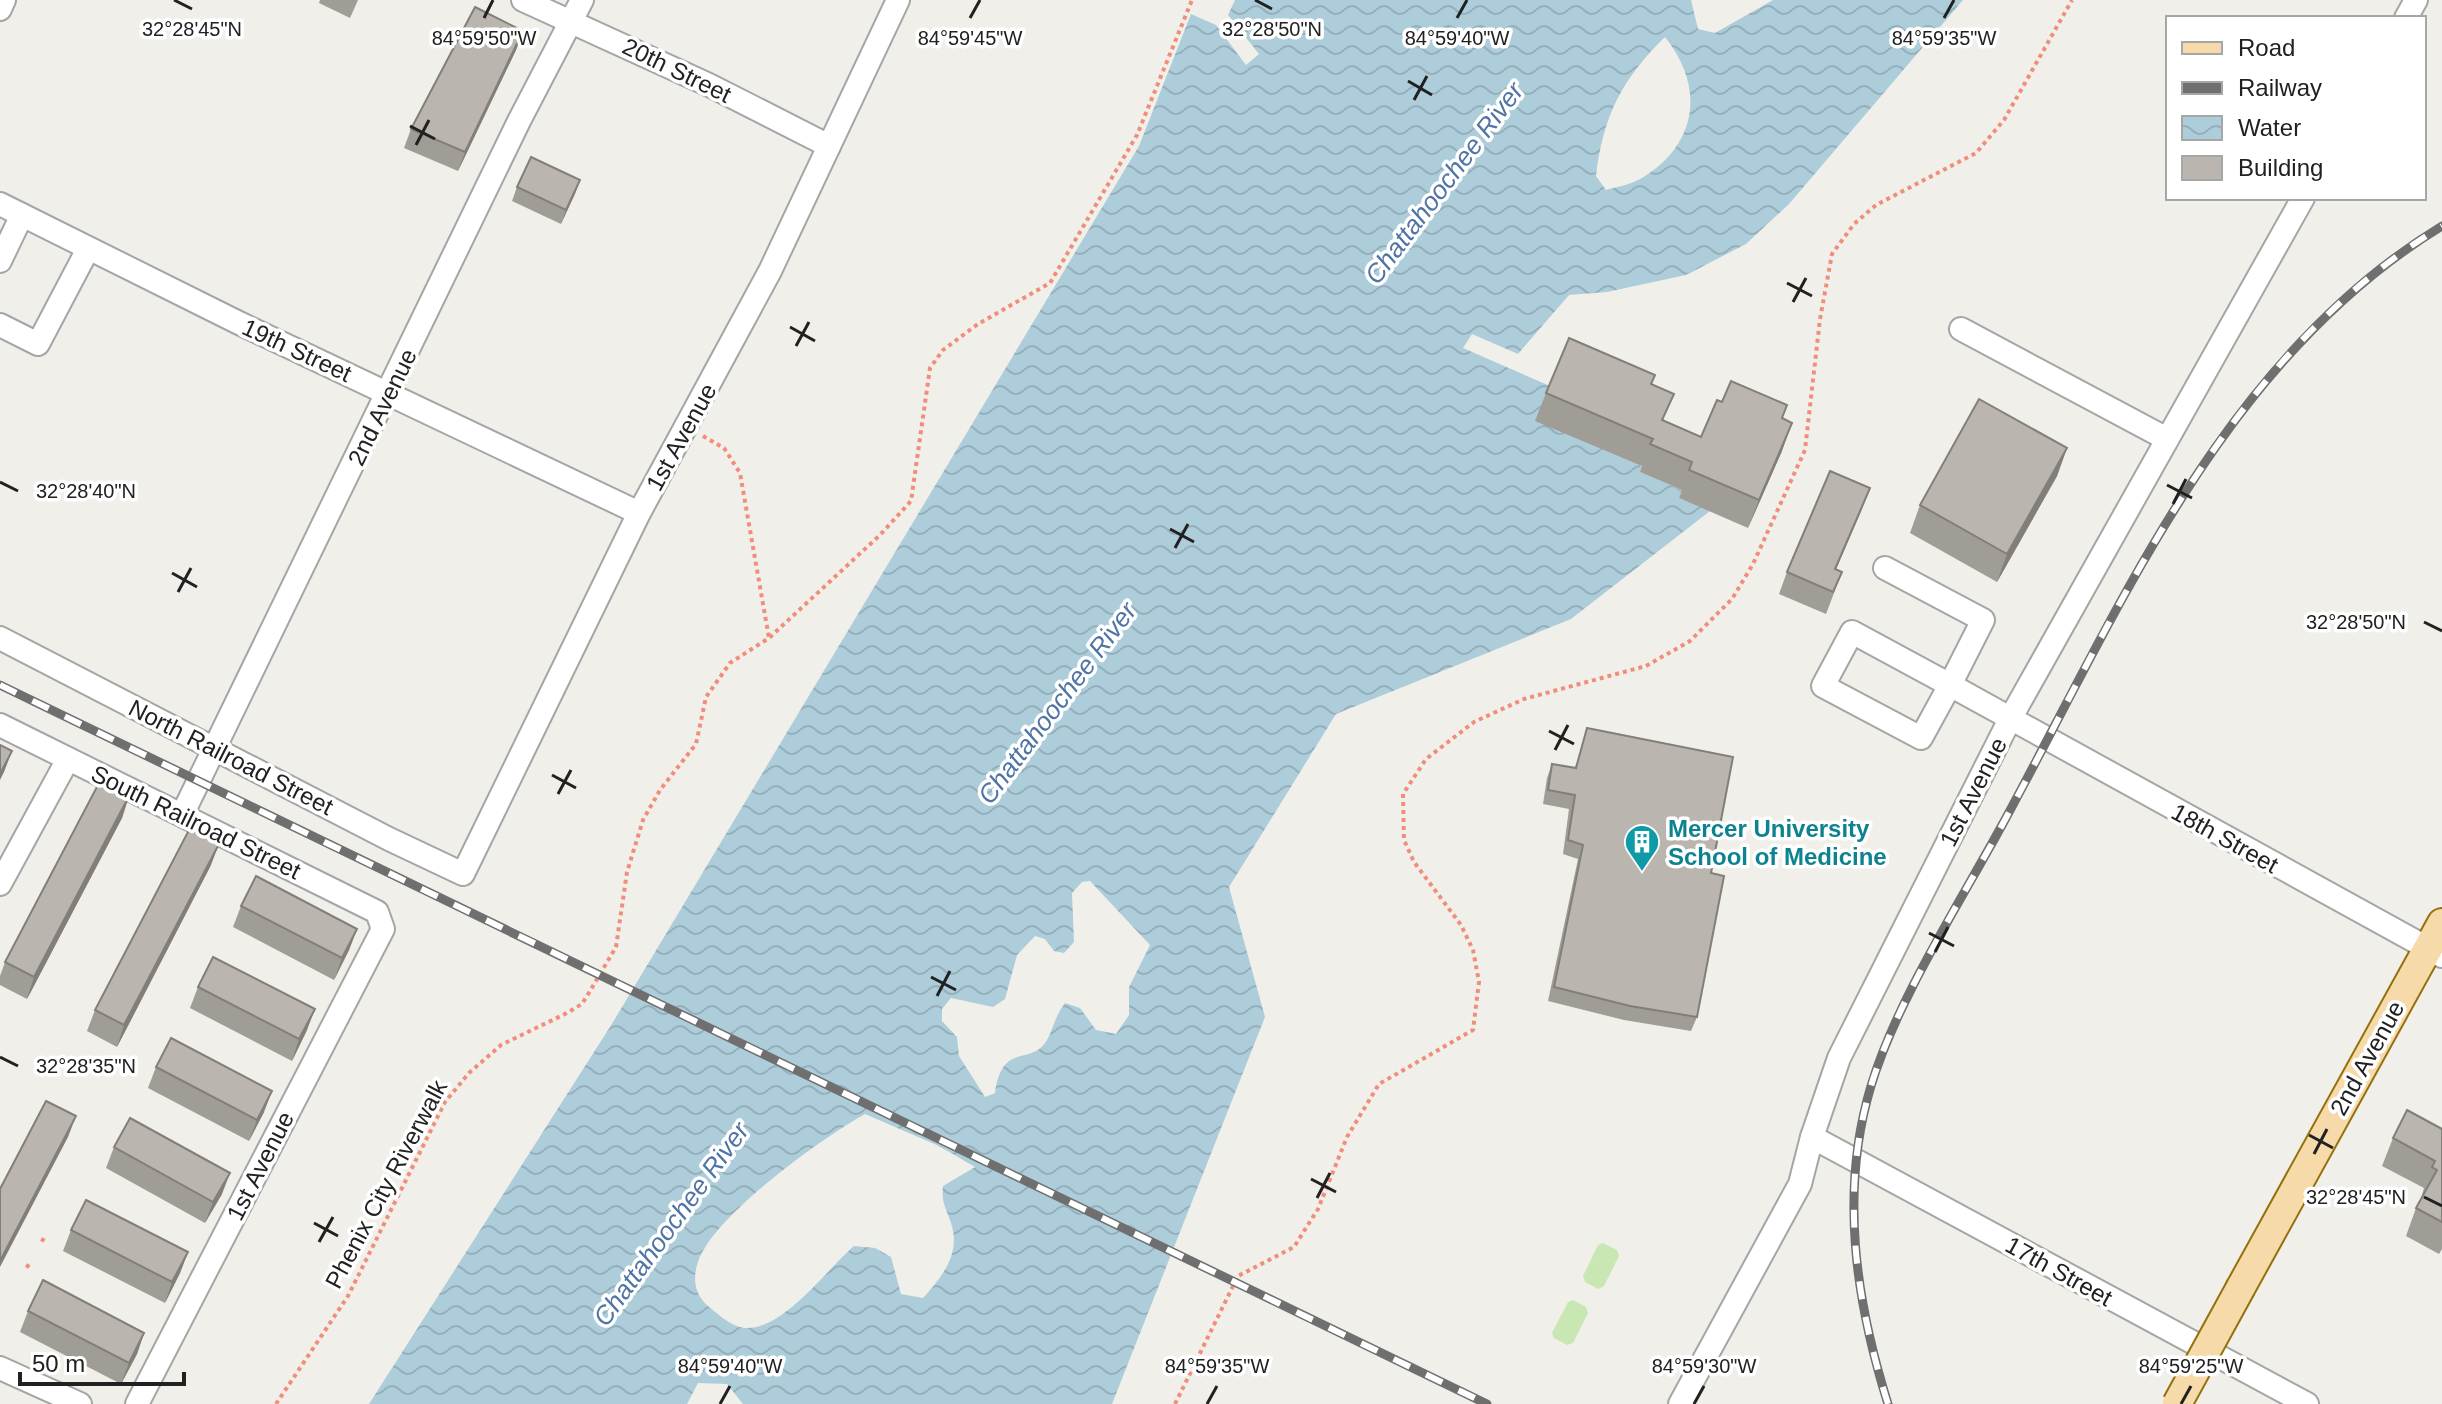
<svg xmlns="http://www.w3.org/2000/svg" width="2442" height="1404" viewBox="0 0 2442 1404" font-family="Arial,sans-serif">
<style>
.grass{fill:#c9e7b3}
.water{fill:url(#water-waves);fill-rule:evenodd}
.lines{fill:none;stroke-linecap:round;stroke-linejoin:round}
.minor-casing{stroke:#a5a5a5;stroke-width:26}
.major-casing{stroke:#94700b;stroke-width:32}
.path{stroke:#f18e7a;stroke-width:4;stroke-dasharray:4 4;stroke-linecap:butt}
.minor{stroke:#fff;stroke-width:22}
.major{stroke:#f6daa9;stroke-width:28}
.rail-casing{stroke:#6f6f6f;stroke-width:9}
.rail{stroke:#fff;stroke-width:6;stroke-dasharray:18;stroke-linecap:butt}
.major-bridge-casing{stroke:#94700b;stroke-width:32;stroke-linecap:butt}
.major-bridge{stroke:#f6daa9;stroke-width:28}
.wall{fill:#a09c96}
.shaded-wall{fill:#827f7a}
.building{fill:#bab5ae;stroke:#827f7a;stroke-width:2}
.ticks{fill:none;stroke:#212121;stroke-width:3}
.labels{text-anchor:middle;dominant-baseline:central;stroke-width:7;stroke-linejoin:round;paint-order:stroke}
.street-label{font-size:24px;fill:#212121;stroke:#fff}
.culture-label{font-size:24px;font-weight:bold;fill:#0d838f;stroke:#fff;text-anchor:start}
.water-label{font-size:26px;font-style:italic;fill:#5074a4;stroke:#fff}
.ticks-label{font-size:20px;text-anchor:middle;fill:#212121;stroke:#fff;stroke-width:7;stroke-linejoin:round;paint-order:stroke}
</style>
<defs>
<pattern id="water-waves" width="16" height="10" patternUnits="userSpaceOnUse" patternTransform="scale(2)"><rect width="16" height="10" fill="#adcddb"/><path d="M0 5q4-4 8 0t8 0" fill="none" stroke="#95b0bc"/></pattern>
</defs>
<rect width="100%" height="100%" fill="#f1efe9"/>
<!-- grass -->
<g class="grass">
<path d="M1603,1243L1617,1250L1619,1256L1604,1286L1598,1289L1585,1282L1583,1276L1598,1245Z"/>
<path d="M1573,1300L1586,1307L1588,1313L1573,1343L1567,1345L1554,1338L1552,1333L1568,1302Z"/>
</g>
<!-- water -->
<path class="water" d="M1235,0H1691L1698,29L1715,33L1773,0H1963L1789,204L1746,244L1686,275L1607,292L1569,295L1518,354L1472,334L1463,348L1550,386L1642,467L1640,472L1682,490L1679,498L1710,511L1571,619L1336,714L1229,887L1265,1017L1112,1404H743L727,1384L698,1383L687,1404H369L610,1027L1139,146L1191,14L1216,25L1246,65L1259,54L1228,15ZM1665,37C1705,87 1698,144 1642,178C1632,184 1617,187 1606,190L1596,176C1603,116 1622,79 1665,37ZM1090,881L1150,945L1129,987V1015L1116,1034L1096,1030L1080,1008L1065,1003C1053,1019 1053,1032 1045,1043C1030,1065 1002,1042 995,1093L985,1097L959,1056L957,1037L942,1021V1009L951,998L993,1007L1005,999L1017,955L1035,936L1045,939L1054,951L1064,953L1074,942L1072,893L1082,882ZM865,1114L939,1146L975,1167L943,1186C941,1202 946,1208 951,1223C961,1253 943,1276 923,1298L901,1294L891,1257L875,1248L854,1246C826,1270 783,1331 744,1328C730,1326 718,1314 708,1306C695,1295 692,1279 698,1262C713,1216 822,1138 865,1114Z"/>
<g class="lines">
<defs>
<g id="minor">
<path d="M523,0L709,85L829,146"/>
<path d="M0,9L4,0"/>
<path d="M2406,18L2416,0"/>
<path d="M0,204L237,322L639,513"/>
<path d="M0,261L22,215"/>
<path d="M0,325L38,344L88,249"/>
<path d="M1961,329L2167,439"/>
<path d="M1885,568L1983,620L1950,685L2442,956"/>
<path d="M1852,632L1950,685L1921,738L1823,686Z"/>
<path d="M0,638L389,839L463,874L639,513L770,271L898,0"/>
<path d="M0,725L377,912L383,929L137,1404"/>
<path d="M182,815L519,121L582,0"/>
<path d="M0,884L68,759"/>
<path d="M1812,1137L2307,1404"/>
<path d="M0,1368L80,1404"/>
<path d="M1680,1404L1800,1184L1812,1137L1839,1058L2010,719L2303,198"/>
</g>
<path id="major" d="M2241,1287L2442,923"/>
</defs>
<!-- minor casing -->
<use href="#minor" class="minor-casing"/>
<!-- major casing -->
<use href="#major" class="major-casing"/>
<!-- path -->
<g class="path">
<path d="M703,436L724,448L740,473L769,638"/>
<path d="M41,1239L45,1241"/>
<path d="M26,1265L31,1268"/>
<path d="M276,1404L348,1296L445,1102L469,1073L501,1045L565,1014L582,1004L590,991L616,947L627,872L643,820L660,790L696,744L706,697L730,663L769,638L880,535L911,501L930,368L943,350L978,324L1050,283L1137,135L1192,0"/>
<path d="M1175,1404L1238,1276L1294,1247L1318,1209L1347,1137L1379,1084L1473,1030L1479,982L1473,950L1461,925L1414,862L1404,840L1403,794L1426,759L1474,722L1524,699L1646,666L1690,641L1732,599L1753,564L1805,450L1820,319L1832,254L1854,224L1876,205L1976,153L2004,120L2072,0"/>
</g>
<!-- minor -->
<use href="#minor" class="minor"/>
<!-- major -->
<use href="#major" class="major"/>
<defs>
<g id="rail">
<path d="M0,685L1487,1404"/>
<path d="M1888,1404C1856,1302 1839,1192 1871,1086C1897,999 1963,898 2007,816C2122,603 2226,357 2442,226"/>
</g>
</defs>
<!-- rail casing -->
<use href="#rail" class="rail-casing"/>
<!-- rail -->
<use href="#rail" class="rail"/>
<defs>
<path id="major-bridge" d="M2177,1404L2241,1287"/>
</defs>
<!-- major-bridge casing -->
<use href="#major-bridge" class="major-bridge-casing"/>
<!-- major-bridge -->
<use href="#major-bridge" class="major-bridge"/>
</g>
<!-- wall -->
<g class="wall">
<path d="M320,0H358L350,18L319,3Z"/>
<path d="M523,31L516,50L458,171L404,148L411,129Z"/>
<path d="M580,180L561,224L512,201L517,187Z"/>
<path d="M1652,384L1664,421L1701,437L1722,402L1787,405L1782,418V451L1748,528L1679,498L1682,490L1640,472L1642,466L1535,421L1546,393Z"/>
<path d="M2067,448L2057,476L1997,582L1910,533L1920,505Z"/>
<path d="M1870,488L1836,569L1842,572L1826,614L1779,594L1787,572Z"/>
<path d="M1587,728L1711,873L1697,1017L1691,1031L1624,1020L1548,1001L1578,859L1563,854L1569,809L1543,804L1547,778L1552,764L1575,768Z"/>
<path d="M129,796L122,818L27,999L0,985V976L5,962Z"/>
<path d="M211,865L117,1047L87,1031L95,1010Z"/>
<path d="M241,906L357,929L349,950L334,980L233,927Z"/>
<path d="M198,987L307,1030L292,1061L190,1008Z"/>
<path d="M156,1067L264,1112L249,1141L148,1088Z"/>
<path d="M2442,1129V1249L2439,1254L2406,1236L2416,1208L2423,1196L2422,1195L2424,1188L2382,1166L2393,1138Z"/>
<path d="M114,1147L222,1194L205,1223L106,1168Z"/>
<path d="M71,1230L188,1252L180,1273L165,1303L63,1251Z"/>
<path d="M28,1311L144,1333L137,1354L121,1384L20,1332Z"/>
</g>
<!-- shaded-wall -->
<g class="shaded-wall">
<path d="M523,31L516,50L458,171L465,152Z"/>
<path d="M580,180L575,194L561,224L566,210Z"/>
<path d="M1792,423L1782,451L1748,528L1759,500Z"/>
<path d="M2067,448L2057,476L1997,582L2007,554Z"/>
<path d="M1870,488L1862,509L1827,590L1835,569Z"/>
<path d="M12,751L4,772L0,780V774Z"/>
<path d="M129,796L122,818L27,999L34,977Z"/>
<path d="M219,844L211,865L117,1047L124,1025Z"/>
<path d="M357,929L349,950L334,980L342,958Z"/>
<path d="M315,1009L307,1030L292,1061L299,1039Z"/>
<path d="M272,1091L264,1112L249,1141L257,1120Z"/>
<path d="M76,1116L68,1137L0,1267V1261Z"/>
<path d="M230,1173L222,1194L205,1223L213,1202Z"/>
<path d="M188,1252L180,1273L165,1303L172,1282Z"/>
<path d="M144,1333L137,1354L121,1384L129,1363Z"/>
</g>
<!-- building -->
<g class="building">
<path d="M475,7L523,31L465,152L411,129Z"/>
<path d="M531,157L580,180L566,210L517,187Z"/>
<path d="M1569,338L1655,375L1651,384L1674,394L1662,420L1701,437L1717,400L1722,402L1731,381L1787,405L1782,418L1792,423L1759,500L1689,470L1692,462L1650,444L1653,439L1546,393Z"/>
<path d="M1979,399L2067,448L2007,554L1920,505Z"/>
<path d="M1830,471L1870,488L1835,569L1842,572L1833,592L1787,572Z"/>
<path d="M1587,728L1733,757L1711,873L1724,876L1697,1017L1630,1006L1554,987L1583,845L1568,840L1575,795L1548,790L1552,764L1576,768Z"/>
<path d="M0,745L12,751L0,774Z"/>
<path d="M100,781L129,796L34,977L5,962Z"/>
<path d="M190,828L219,844L124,1025L95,1010Z"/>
<path d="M256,876L357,929L342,958L241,906Z"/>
<path d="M213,957L315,1009L299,1039L198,987Z"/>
<path d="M171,1038L272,1091L257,1120L156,1067Z"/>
<path d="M46,1101L76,1116L0,1261V1189Z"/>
<path d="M2407,1110L2442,1129V1222L2416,1208L2437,1170L2432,1167L2435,1161L2393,1138Z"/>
<path d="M130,1118L230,1173L213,1202L114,1147Z"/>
<path d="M86,1200L188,1252L172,1282L71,1230Z"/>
<path d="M43,1280L144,1333L129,1363L28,1311Z"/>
</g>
<!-- ticks -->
<path class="ticks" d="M174,0L192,9M1255,0L1272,9M484,18L493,0M970,18L980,0M1457,18L1467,0M1944,18L1954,0M1408,81L1432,95M1414,100L1427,76M410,126L435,139M416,145L429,120M1787,283L1812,296M1793,302L1806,278M790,327L815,341M796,346L809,322M0,482L18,491M2167,485L2192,498M2173,504L2186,479M1170,529L1194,542M1175,548L1188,524M172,573L197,587M178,592L191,568M2424,622L2442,631M1549,731L1574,744M1555,750L1568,725M552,775L576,788M558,794L571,770M1929,933L1954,946M1935,952L1948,927M931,977L956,990M937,996L950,971M0,1057L18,1066M2309,1135L2333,1148M2314,1154L2327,1129M1311,1179L1336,1192M2424,1197L2442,1206M1317,1198L1330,1173M314,1223L338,1236M319,1242L333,1217M720,1404L730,1386M1207,1404L1217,1386M1694,1404L1704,1386M2181,1404L2191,1386"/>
<!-- icons -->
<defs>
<symbol id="building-pin" viewBox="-11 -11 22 30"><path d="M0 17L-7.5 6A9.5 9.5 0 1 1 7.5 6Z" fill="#0f9aa8" stroke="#fff"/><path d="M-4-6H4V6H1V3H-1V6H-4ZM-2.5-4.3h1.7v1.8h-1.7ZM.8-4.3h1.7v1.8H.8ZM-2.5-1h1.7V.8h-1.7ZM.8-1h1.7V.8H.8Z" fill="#fff"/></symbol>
</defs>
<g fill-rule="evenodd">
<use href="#building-pin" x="1622" y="822" width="40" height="54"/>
</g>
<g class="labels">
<!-- street labels -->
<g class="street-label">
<text transform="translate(677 70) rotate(26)">20th Street</text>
<text transform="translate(297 350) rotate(25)">19th Street</text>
<text transform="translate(382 407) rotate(-64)">2nd Avenue</text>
<text transform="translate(681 437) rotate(-61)">1st Avenue</text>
<text transform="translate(231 757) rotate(27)">North Railroad Street</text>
<text transform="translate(1973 792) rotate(-63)">1st Avenue</text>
<text transform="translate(196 822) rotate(26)">South Railroad Street</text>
<text transform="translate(2225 838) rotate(29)">18th Street</text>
<text transform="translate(2367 1058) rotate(-61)">2nd Avenue</text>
<text transform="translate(260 1166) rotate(-63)">1st Avenue</text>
<text transform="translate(386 1184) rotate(-62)">Phenix City Riverwalk</text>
<text transform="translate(2059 1271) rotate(29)">17th Street</text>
</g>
<!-- culture labels -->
<g class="culture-label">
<text x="1668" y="828">Mercer University<tspan x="1668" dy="28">School of Medicine</tspan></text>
</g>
<!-- water labels -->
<g class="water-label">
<text transform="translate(1444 183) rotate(-53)">Chattahoochee River</text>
<text transform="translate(1057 703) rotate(-53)">Chattahoochee River</text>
<text transform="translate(671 1224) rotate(-54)">Chattahoochee River</text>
</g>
</g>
<g class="ticks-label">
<text x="192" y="36">32°28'45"N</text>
<text x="1272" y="36">32°28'50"N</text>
<text x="484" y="45">84°59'50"W</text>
<text x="970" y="45">84°59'45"W</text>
<text x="1457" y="45">84°59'40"W</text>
<text x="1944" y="45">84°59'35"W</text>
<text x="86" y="498">32°28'40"N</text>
<text x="2356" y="629">32°28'50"N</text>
<text x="86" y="1073">32°28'35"N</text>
<text x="2356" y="1204">32°28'45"N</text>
<text x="730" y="1373">84°59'40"W</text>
<text x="1217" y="1373">84°59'35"W</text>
<text x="1704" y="1373">84°59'30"W</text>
<text x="2191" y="1373">84°59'25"W</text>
</g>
<!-- legend -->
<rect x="2166" y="16" width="260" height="184" fill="#ffffff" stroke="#a6a6a6" stroke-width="2"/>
<rect x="2182" y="42" width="40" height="12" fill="#f6daa9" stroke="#a6a6a6" stroke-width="2"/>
<text x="2238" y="56" font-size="24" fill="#212121">Road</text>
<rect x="2182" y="82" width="40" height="12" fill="#6f6f6f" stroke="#a6a6a6" stroke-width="2"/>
<text x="2238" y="96" font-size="24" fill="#212121">Railway</text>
<rect x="2182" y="116" width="40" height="24" fill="url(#water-waves)" stroke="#a6a6a6" stroke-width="2"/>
<text x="2238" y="136" font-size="24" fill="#212121">Water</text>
<rect x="2182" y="156" width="40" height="24" fill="#bab5ae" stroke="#a6a6a6" stroke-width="2"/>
<text x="2238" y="176" font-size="24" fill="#212121">Building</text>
<!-- scale -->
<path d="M20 1372v12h164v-12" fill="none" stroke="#212121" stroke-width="4"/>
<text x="32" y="1372" font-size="24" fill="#212121" stroke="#ffffff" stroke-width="6" paint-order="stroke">50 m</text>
</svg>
